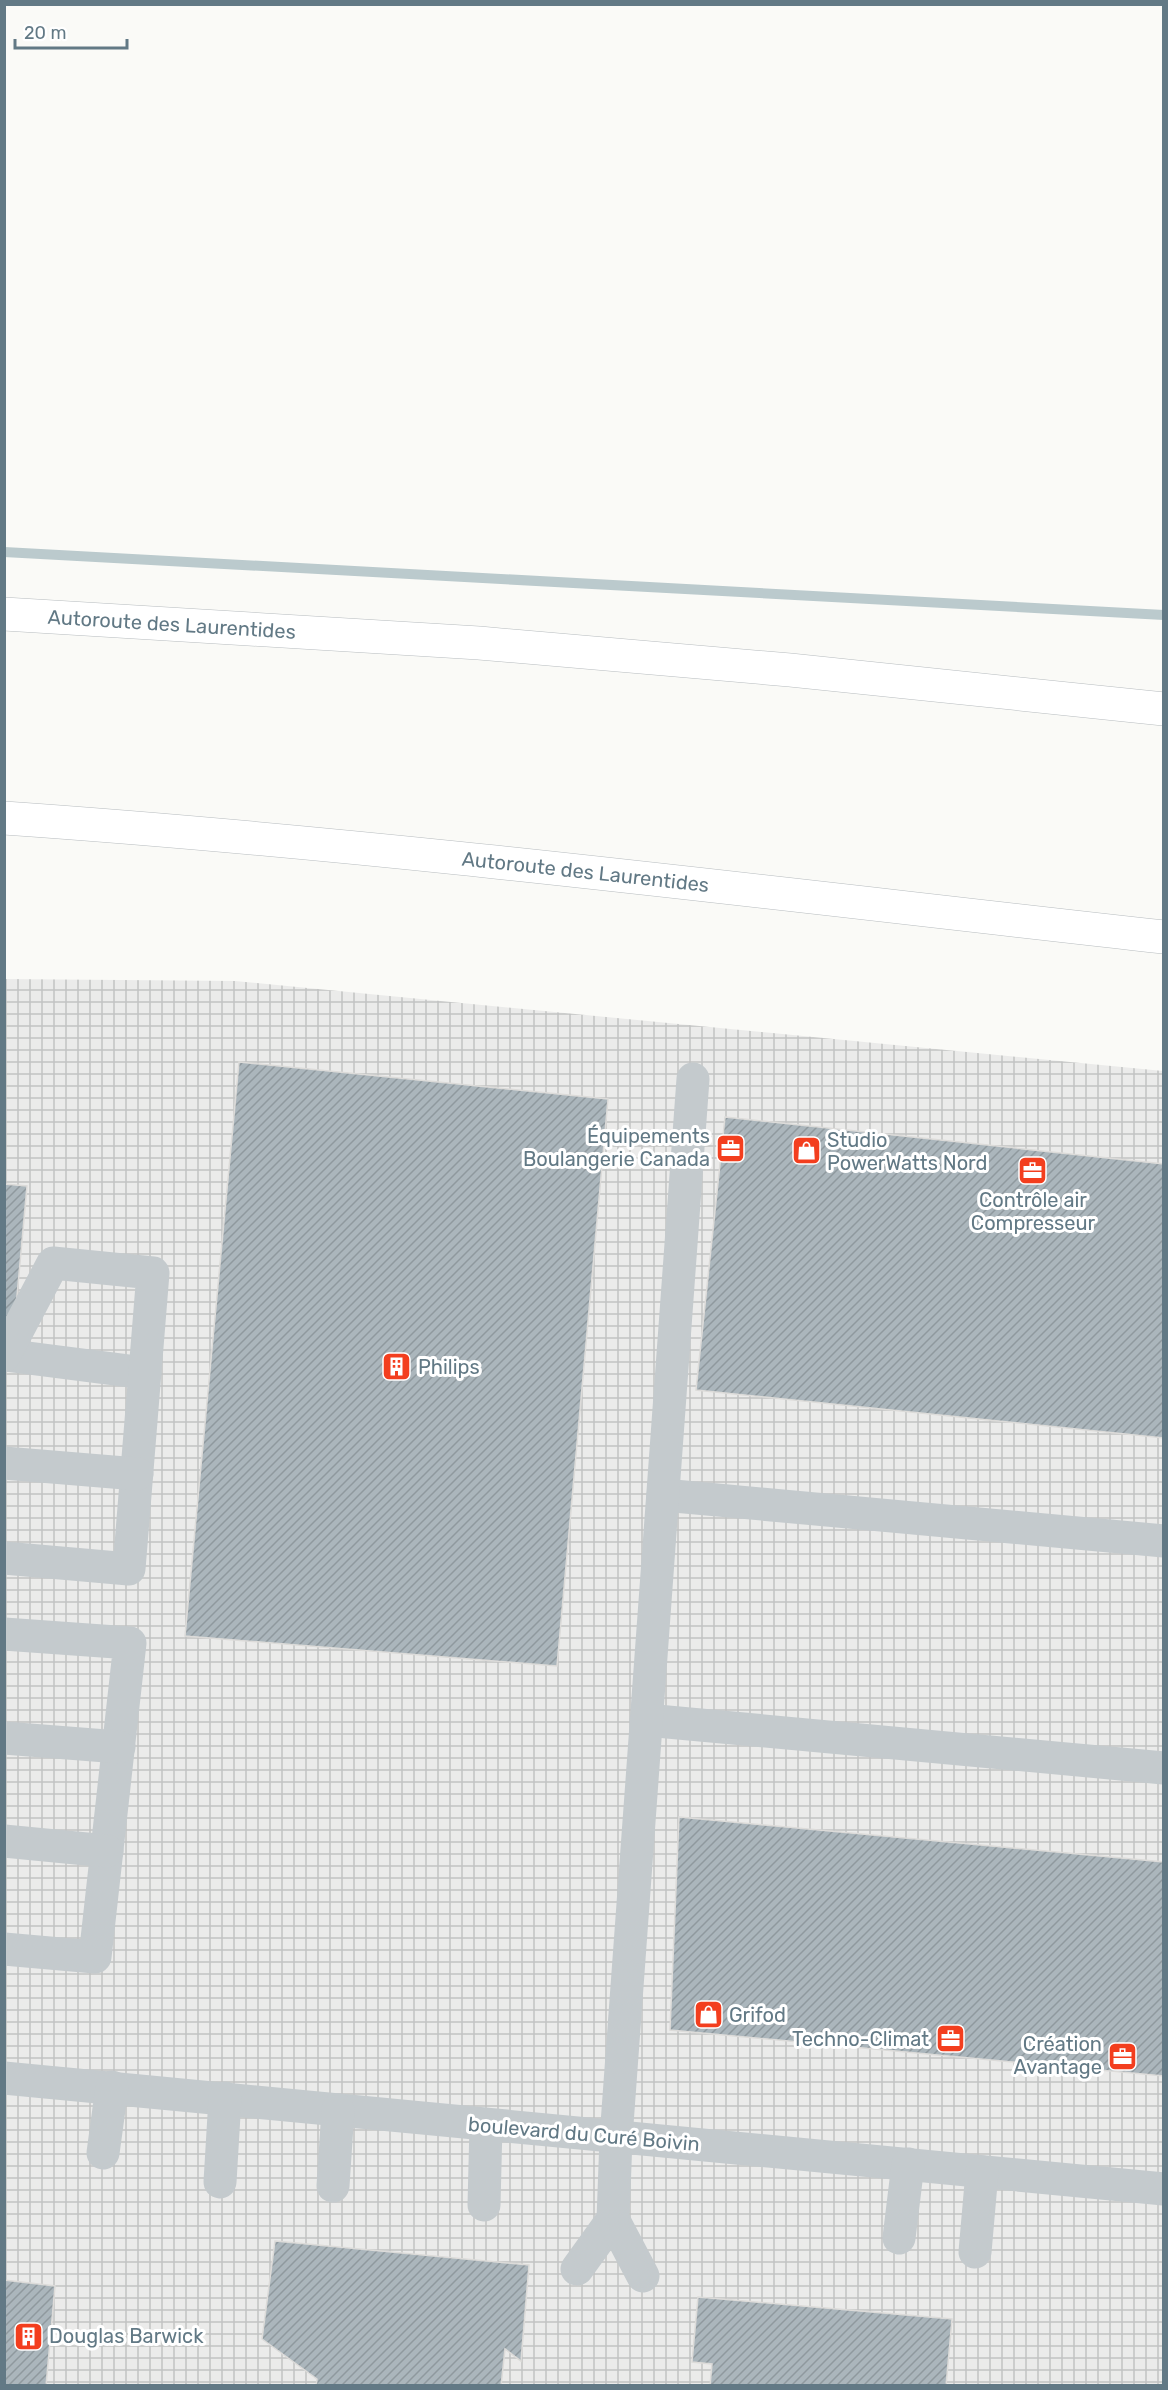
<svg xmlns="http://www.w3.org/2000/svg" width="1168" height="2390" viewBox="0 0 1168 2390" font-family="Rubik,sans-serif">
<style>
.industrial{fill:url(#industrial-grid)}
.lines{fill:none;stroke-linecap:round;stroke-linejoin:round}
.stream{stroke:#bbcacd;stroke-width:10}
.building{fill:url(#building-hatch);stroke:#dcdbd9;stroke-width:1.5}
.highway-casing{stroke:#b7bcbf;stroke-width:34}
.minor{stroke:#c4cacd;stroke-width:33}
.highway{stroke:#fff;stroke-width:33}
.labels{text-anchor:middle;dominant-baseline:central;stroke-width:6;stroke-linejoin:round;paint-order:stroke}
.street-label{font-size:20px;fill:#627985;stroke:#fff}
.poi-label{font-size:20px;fill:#627985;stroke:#fff;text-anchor:start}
</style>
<defs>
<pattern id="industrial-grid" width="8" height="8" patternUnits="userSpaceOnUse" patternTransform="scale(1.5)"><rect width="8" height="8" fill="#ebebea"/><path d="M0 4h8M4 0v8" fill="none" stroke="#c2c3c3"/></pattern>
<pattern id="building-hatch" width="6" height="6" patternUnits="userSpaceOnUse" patternTransform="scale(1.5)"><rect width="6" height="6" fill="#abb6bc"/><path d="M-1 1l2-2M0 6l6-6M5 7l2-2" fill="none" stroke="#8f999e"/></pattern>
</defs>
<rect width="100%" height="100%" fill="#fafaf7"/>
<!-- industrial -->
<path class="industrial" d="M5,979L235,981L1163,1071V2385L5,2386Z"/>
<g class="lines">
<!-- stream -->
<path class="stream" d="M4,552L1164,615"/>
</g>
<!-- building -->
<g class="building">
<path d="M239,1062L608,1099L557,1666L185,1636Z"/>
<path d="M725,1117L1164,1164V1438L696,1390Z"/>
<path d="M4,1184L27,1186L15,1318L4,1317Z"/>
<path d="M679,1817L1164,1862V2076L670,2030Z"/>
<path d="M275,2241L529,2265L521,2361L505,2349L501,2386H316L317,2379L262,2339Z"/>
<path d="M4,2280L55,2286L46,2386H4Z"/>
<path d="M698,2297L952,2319L946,2386H710L712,2364L692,2362Z"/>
</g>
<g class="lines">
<defs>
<g id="highway">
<path id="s1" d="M4,614L479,643L790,670L1164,709"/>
<path id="s2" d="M4,818C392,845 777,894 1164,937"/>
</g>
</defs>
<!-- highway casing -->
<use href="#highway" class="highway-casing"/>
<!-- minor -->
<g class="minor">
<path d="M5,1355L145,1373"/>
<path d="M4,1356L53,1263L153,1273L129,1569L4,1558"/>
<path d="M4,1463L137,1474"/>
<path d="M663,1495L1164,1541"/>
<path d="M4,1634L130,1643L95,1957L4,1949"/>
<path d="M646,1720L1164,1768"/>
<path d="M4,1738L119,1747"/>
<path d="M4,1841L107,1851"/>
<path d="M4,2078L1164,2189"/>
<path d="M103,2153L112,2087"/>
<path d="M220,2182L225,2098"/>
<path d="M333,2186L338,2110"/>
<path d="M484,2205L486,2125"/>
<path d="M899,2238L908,2164"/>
<path d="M975,2252L982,2172"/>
<path d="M577,2269L613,2219"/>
<path d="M643,2276L613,2219L616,2138L693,1079"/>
</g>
<!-- highway -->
<use href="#highway" class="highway"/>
</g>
<!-- icons -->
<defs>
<symbol id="office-square" viewBox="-11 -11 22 22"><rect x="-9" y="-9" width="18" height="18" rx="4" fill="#f33e1e" stroke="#fff"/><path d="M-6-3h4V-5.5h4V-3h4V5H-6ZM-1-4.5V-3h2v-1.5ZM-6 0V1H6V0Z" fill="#fff"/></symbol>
<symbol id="shop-square" viewBox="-11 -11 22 22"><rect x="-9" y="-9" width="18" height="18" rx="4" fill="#f33e1e" stroke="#fff"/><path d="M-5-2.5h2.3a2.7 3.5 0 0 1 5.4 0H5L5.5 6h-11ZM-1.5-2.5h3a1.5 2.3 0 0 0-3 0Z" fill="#fff"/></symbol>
<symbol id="building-square" viewBox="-11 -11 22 22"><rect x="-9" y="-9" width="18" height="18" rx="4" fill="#f33e1e" stroke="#fff"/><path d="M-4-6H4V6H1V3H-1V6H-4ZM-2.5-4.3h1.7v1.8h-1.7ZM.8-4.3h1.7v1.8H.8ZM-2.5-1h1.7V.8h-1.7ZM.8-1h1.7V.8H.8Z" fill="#fff"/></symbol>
</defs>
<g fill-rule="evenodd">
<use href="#office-square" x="714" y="1132" width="33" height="33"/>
<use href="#shop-square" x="790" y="1134" width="33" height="33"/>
<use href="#office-square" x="1016" y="1154" width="33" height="33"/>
<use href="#building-square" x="380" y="1350" width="33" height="33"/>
<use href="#shop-square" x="692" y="1998" width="33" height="33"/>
<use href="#office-square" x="934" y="2022" width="33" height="33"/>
<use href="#office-square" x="1106" y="2040" width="33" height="33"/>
<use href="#building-square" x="12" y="2320" width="33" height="33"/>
</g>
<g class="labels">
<!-- street labels -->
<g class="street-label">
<text stroke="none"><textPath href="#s1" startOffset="168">Autoroute des Laurentides</textPath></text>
<text stroke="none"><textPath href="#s2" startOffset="584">Autoroute des Laurentides</textPath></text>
<text transform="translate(584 2134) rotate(5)">boulevard du Curé Boivin</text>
</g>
<!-- poi labels -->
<g class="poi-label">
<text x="710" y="1136" text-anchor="end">Équipements<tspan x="710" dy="23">Boulangerie Canada</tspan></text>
<text x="827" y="1140">Studio<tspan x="827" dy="23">PowerWatts Nord</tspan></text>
<text x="1033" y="1200" text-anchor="middle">Contrôle air<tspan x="1033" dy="23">Compresseur</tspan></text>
<text x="418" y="1367">Philips</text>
<text x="729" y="2015">Grifod</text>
<text x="929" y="2039" text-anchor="end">Techno-Climat</text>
<text x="1102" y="2044" text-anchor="end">Création<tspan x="1102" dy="23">Avantage</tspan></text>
<text x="49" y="2336">Douglas Barwick</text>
</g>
</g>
<!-- border -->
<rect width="1168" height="2390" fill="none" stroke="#627985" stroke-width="12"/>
<!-- scale -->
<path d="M15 39v9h112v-9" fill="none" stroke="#627985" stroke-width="3"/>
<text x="24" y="39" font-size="18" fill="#627985" stroke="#ffffff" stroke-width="4.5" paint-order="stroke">20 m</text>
</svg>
